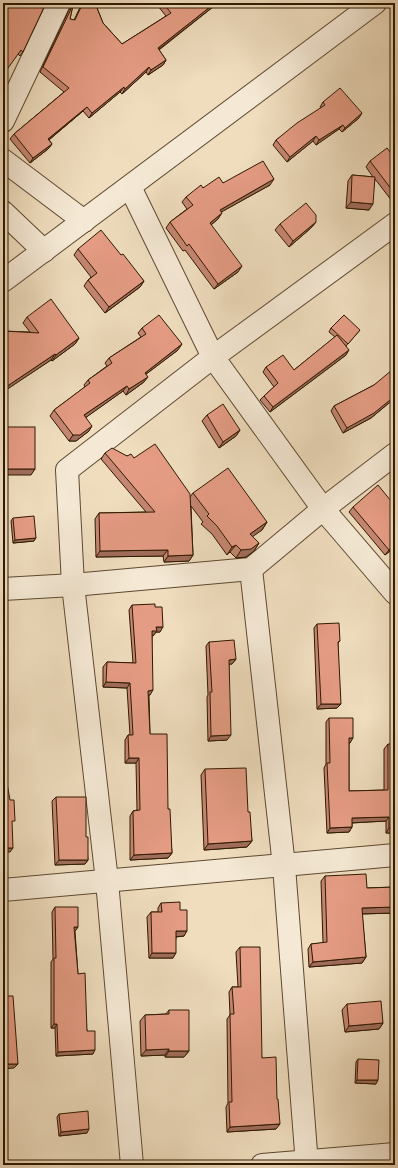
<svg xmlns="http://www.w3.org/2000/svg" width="398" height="1168" viewBox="0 0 398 1168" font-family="'IM FELL French Canon',serif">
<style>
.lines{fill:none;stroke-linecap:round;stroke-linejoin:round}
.minor-casing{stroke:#5e4930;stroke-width:24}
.minor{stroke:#f5e9d5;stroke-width:22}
.wall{fill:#c58672;stroke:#2e1800}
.shaded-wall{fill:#a06d5c;stroke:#2e1800}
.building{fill:#e59c84;stroke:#2e1800}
</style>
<rect width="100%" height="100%" fill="#efddbe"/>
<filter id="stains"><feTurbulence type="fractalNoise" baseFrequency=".005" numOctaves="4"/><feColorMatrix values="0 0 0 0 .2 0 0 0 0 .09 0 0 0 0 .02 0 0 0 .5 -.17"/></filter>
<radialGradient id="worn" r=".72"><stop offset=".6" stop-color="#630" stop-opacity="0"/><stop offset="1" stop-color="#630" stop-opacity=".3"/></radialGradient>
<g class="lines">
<defs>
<g id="minor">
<path d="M3,121L59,3"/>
<path d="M3,160L84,221"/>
<path d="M130,187L213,357L323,509L395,593"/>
<path d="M3,212L44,251"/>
<path d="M3,281L375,3"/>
<path d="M251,569L284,866L307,1165"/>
<path d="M3,589L73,585L251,569L323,509L395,454"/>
<path d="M3,890L395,855"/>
<path d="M132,1165L107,881L73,585L67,470L213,357L395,224"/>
<path d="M262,1165L395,1154"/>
</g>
</defs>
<!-- minor casing -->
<use href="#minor" class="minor-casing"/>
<!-- minor -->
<use href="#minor" class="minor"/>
</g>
<!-- wall -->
<g class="wall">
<path d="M3,3L23,52L20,56L18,54Z"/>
<path d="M82,3H95L103,23L122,44L166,16L158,6L160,3H218L159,50L166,60L163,65L148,75L146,72L122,94L120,92L89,118L83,111L49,140L52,144L48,149L30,163L10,139L14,134L64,92L40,72L69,10L73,5L70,19L74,20Z"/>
<path d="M222,3H230L225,7Z"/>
<path d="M323,102L359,118L342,132L339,129L316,145L313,141L287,162L273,145L276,140L321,108L320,107Z"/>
<path d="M395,158V198L392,201L375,179L369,210L346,208L348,181L352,175L373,177L366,167L370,161Z"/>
<path d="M223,183L270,185L221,212L218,219L211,225L238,272L214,289L185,250L183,251L166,228L170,222L187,209L182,202L186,197L203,188Z"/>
<path d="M316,222L311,228L289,247L275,230L280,224Z"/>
<path d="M78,249L121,255L144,281L140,287L105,313L84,286L88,280L91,277L74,255Z"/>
<path d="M27,317L79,338L75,344L52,361L51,360L4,391V392L3,394V331L30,332L23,323Z"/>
<path d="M142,328L178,350L146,374L144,382L126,395L123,391L86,417L89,431L76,441H69L50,416L54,410L85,387L84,385L88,380L107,366L105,363L109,358L141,337L138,333Z"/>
<path d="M331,328L360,330L346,346V355L270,412L260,400L264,396L274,387L263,372L266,367L294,370L335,337L329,332Z"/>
<path d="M395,371V398L371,418L343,433L331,411L334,406L374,385Z"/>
<path d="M207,415L240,430L236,436L219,448L202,421Z"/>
<path d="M105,453L127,456L134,458L190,497L193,493L267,522L262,530L252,536L259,543L254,551L246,557L236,558L230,552L227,555L212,534L201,524L203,522L191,506L193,555L189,561L164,562L163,556L96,557L95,519L99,513L146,512L101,459Z"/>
<path d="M395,498V547L385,555L349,512L353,507L391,501Z"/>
<path d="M13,518L34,541L13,543L11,521Z"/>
<path d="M132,605L160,632H156L153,636H152L150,695H149L150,734L168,809L172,853L168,858L130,860V816L133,811L137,810L136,763H125V740L128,735H130L127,688L103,687V667L107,662L133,663L129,610Z"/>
<path d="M317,624L340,641L338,643L337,708L317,709L314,628Z"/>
<path d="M209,642L236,659L232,664H229L227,740L208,741L207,697L208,695L206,646Z"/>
<path d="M329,718L350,743H349V791L384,790V749L388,744L395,833H386V821L352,823V827L349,832L327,833L324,768L326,764V722Z"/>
<path d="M205,769L248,812L252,841L247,847L204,850L201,775Z"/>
<path d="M56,797L86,837L88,860L85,864L55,865L52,801Z"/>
<path d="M325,876L367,888L395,887V913L362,914L366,957L362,963L309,967L308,949L311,944L323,943L321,881Z"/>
<path d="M161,903L180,910L184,936L176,937L173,958H149L147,917L151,912H158V908Z"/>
<path d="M55,907L78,927L75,931L78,974L87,1031L93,1054L56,1056L55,1028H51V962L53,959L52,912Z"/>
<path d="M240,947L262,1058L276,1129L227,1132L226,1107L228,1103L227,1019L230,1015L229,992L232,987H238L236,952Z"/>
<path d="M347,1004L383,1023L379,1029L345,1032L342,1010Z"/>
<path d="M169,1010L189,1051L184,1057H165V1055L141,1056L140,1021L145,1015L166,1014Z"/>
<path d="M358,1059L376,1084L355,1083L356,1062Z"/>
<path d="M59,1114L87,1133L59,1136L57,1117Z"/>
</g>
<!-- shaded-wall -->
<g class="shaded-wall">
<path d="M215,3H218L154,53L158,48Z"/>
<path d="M166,60L163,65L148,75L151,70Z"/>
<path d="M149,67L146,72L122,94L125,89Z"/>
<path d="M124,87L120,92L89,118L92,113Z"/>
<path d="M87,107L83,111L44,144L48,139Z"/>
<path d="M362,113L359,118L342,132L345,128Z"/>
<path d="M343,125L339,129L316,145L319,140Z"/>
<path d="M316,136L313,141L287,162L290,157Z"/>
<path d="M52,144L48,149L30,163L33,158Z"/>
<path d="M274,179L270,185L216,215L220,210Z"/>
<path d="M351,202L373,204L369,210L346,208Z"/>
<path d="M222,213L218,219L206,229L210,223Z"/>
<path d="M316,222L311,228L289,247L293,241Z"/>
<path d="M242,266L238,272L214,289L218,284Z"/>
<path d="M144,281L140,287L105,313L109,307Z"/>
<path d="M79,338L75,344L52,361L56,355Z"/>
<path d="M182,344L178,350L141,378L145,373Z"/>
<path d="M349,350L346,355L270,412L273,407Z"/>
<path d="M55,354L51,360L3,392V389Z"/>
<path d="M148,377L144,382L126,395L129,389Z"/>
<path d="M127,386L123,391L81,421L84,415Z"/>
<path d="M395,396V398L371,418L343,433L347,428Z"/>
<path d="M92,426L89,431L76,441H69L73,435Z"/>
<path d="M240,430L236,436L219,448L223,442Z"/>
<path d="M3,469H35L31,475H3Z"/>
<path d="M267,522L262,530L245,542L250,534Z"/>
<path d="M36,538L34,541L13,543L15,540Z"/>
<path d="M259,543L254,551L246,557L236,558L241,550Z"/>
<path d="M236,545L230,552L227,555L232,547Z"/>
<path d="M395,545V547L385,555L389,550Z"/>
<path d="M168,550L163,556L96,557L100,551Z"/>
<path d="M193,555L189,561L164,562L168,556Z"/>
<path d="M156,627H163L160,632H156L153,636H149L152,631Z"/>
<path d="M236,659L232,664H226L229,660Z"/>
<path d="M106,682L130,683L127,688L103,687Z"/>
<path d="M153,690L150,695L145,696L148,691Z"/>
<path d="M321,704H341L337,708L317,709Z"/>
<path d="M231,735L227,740L208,741L211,736Z"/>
<path d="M349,738H353L350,743H346Z"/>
<path d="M129,758H139L136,763H125Z"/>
<path d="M389,817L386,821L349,823L352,818Z"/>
<path d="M352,827L349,832L327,833L330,828Z"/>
<path d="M389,828H395V833H386Z"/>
<path d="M252,841L247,847L204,850L208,844Z"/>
<path d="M3,848H13L10,852H3Z"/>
<path d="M172,853L168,858L130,860L134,855Z"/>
<path d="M59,860H88L85,864L55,865Z"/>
<path d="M395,907V913L358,914L362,908Z"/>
<path d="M74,927H78L75,931H72Z"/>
<path d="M176,931H187L184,936L173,937Z"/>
<path d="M152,953H176L173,958H149Z"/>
<path d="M366,957L362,963L309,967L313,962Z"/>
<path d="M383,1023L379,1029L345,1032L349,1026Z"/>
<path d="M54,1024H57L55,1028H51Z"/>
<path d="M169,1049L165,1055L141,1056L146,1050Z"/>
<path d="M95,1050L93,1054L56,1056L58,1052Z"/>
<path d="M169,1051H189L184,1057H165Z"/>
<path d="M3,1064H18L14,1068L3,1069Z"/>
<path d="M357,1080H378L376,1084L355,1083Z"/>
<path d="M280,1124L276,1129L227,1132L230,1127Z"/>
<path d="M89,1129L87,1133L59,1136L61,1132Z"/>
</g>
<!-- building -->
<g class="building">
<path d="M3,3H46L23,52L21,50L3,75Z"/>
<path d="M83,3H95L103,23L122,44L171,13L163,3H215L158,48L166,60L151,70L149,67L125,89L124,87L92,113L87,107L48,139L52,144L33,158L14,134L69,88L43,67L73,5L70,19L75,20Z"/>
<path d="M340,88L362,113L345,128L343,125L319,140L316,136L290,157L276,140L297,123L325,105L323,102Z"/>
<path d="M387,148L395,158V194L370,161Z"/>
<path d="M263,161L274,179L220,210L222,213L210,223L242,266L218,284L189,244L187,246L170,222L193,205L186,197L201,185L203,188L219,177L223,183Z"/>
<path d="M352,175L375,177L373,204L351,202Z"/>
<path d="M306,203L316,215V222L293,241L280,224Z"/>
<path d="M101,230L121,255L123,254L144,281L109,307L88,280L97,273L78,249Z"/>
<path d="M51,299L79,338L56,355L55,354L3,389V331L39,333L27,317Z"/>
<path d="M159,315L182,344L145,373L148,377L129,389L127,386L84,415L92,426L80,435H73L54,410L90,383L88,380L112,363L109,358L146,334L142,328Z"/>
<path d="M344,315L360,330L348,344L331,328Z"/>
<path d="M337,335L349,350L273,407L264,396L278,383L266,367L283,355L294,370Z"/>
<path d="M392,370L393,372L395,371V396L374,413L347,428L334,406L374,385Z"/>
<path d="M223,404L240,430L223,442L207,415Z"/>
<rect x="3" y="427" width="32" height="42"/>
<path d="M155,444L190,494L193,555L168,556V550L100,551L99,513L155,512L105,453L112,448L127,456L131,454L134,458Z"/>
<path d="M228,468L267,522L250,534L259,543L251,549L241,550L236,545L232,547L217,526L207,516L209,514L193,493Z"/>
<path d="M378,485L391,501L395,498V545L389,550L353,507Z"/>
<path d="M34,516L36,538L15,540L13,518Z"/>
<path d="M155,604V607H162L163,627H156L157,631H152L153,690L148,691L150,734H167L168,809H170L172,853L134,855L133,811L140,810L139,758H129L128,735H133L130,683L106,682L107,662L136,663L132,605Z"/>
<path d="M339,623L340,641L338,642L341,704H321L317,624Z"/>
<path d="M234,640L236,659L229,660L231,735L211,736L210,692H212L209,642Z"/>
<path d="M329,718H353V738H349V791L388,790V744H395V828H389V817L352,818V827L330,828L327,763H330Z"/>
<path d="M3,725L5,733H3Z"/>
<path d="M3,761L10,800H14L15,821H12L13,848H3Z"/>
<path d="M246,768L248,812H250L252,841L208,844L205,769Z"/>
<path d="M56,797H86V837H88V860H59Z"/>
<path d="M366,874L367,888L395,887V907L362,908L366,957L313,962L311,944L327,942L325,876Z"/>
<path d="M180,902V910H187V931H176V953H152L151,912H162L161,903Z"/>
<path d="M55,907H78V927H74L78,974L85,973L87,1031H95V1050L58,1052L57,1024H54V958H56Z"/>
<path d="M240,947H260L262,1058L276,1057L277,1099H278L280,1124L230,1127L229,1102H232L230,1014H234L232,987H241Z"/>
<path d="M3,996H13L18,1064H3Z"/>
<path d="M381,1001L383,1023L349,1026L347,1004Z"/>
<path d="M169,1010H189V1051H169V1049L146,1050L145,1015L169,1014Z"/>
<path d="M358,1059L379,1060L378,1080H357Z"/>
<path d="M88,1111L89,1129L61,1132L59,1114Z"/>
</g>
<!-- margin -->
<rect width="398" height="1168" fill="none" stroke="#efddbe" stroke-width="16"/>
<rect x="4" y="4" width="390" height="1160" fill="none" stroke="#2e1800" stroke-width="2"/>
<rect x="8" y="8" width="382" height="1152" fill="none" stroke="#2e1800"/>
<rect width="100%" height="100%" filter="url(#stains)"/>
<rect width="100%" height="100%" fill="url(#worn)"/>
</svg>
